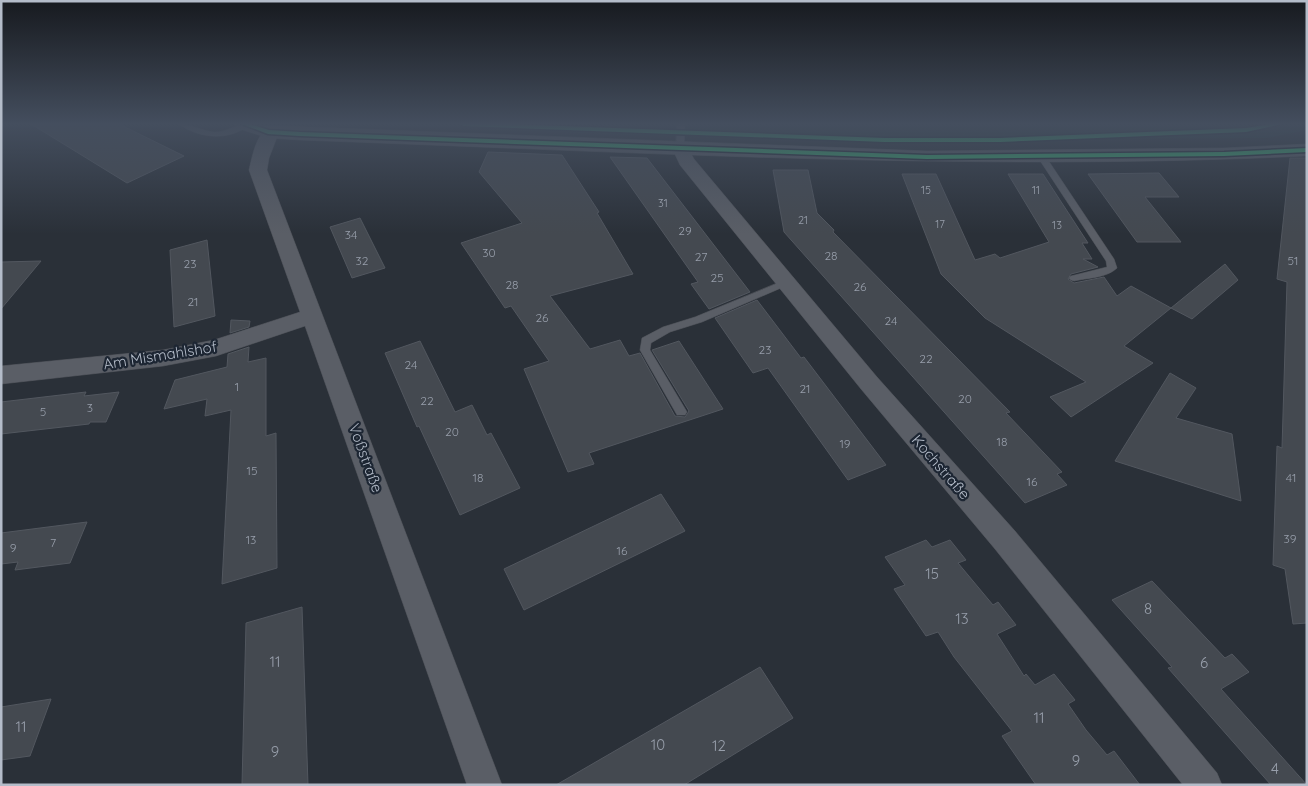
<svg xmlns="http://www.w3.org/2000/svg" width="1308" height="786" viewBox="0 0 1308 786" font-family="Quicksand,sans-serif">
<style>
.green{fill:#273a3e}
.building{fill:#444950;stroke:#52575f}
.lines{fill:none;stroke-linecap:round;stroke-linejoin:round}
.service-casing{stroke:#484c53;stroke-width:1}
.minor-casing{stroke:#484c53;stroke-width:1}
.tertiary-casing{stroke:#484c53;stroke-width:1}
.service{fill:#5a5e66;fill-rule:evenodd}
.minor{fill:#5a5e66;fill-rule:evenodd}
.tertiary{fill:#5a5e66;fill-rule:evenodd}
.cycleway-casing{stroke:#1d2633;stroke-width:3}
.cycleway{fill:#33b770;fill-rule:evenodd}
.labels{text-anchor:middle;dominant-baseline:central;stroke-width:4.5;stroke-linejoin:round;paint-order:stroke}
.far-number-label{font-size:11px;fill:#989fab}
.number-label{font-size:12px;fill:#989fab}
.street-label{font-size:15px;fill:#b4bcc9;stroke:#1d2633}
.near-number-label{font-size:15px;fill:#989fab}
</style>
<rect width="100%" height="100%" fill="#2a3038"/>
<!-- green -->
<path class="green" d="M347,124H1307V130L1268,138L785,140Z"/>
<!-- building -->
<g class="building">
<path d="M31,124H119L184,156L127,183Z"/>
<path d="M488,152L562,155L599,212L597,213L633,274L550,296L590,349L620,340L629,356L640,353L675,416L685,417L689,411L652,350L679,341L723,409L589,453L594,464L568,472L524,369L549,361L511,306L505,308L461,243L522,223L479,172Z"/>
<path d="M610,157L647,158L750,292L709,309L691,284L698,282Z"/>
<path d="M1290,158H1307V623L1293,624L1285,569L1273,565L1277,446L1282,448L1287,282L1277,279Z"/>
<path d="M773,170H808L817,213L834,230L833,232L1010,412L1006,413L1062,472L1057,474L1067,485L1025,503L784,232Z"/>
<path d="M1159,173L1179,197H1145L1181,242H1137L1088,174Z"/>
<path d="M902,174H936L975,260L995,254L1000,258L1049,242L1008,174H1043L1088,243H1082L1092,259H1083L1098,267L1071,274L1068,279L1074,283L1104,277L1117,296L1131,286L1171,308L1124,346L1153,363L1071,417L1050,397L1086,382L985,318L941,274Z"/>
<path d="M360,218L385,268L352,278L330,227Z"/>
<path d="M207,240L215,316L174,327L170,250Z"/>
<path d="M41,261L1,309V262Z"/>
<path d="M1225,264L1238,280L1192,319L1171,308Z"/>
<path d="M757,300L801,358L804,357L886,465L848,480L768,368L753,373L715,318Z"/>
<path d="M231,320L250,321L249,327L230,333Z"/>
<path d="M420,341L455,412L472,405L487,435L491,433L520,488L460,515L419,426L417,427L385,353Z"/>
<path d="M249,347L248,362L266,358V436L276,433L277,568L222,584L231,410L205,416L207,399L164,409L175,380L227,367L228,354Z"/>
<path d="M1170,373L1196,388L1176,418L1232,434L1241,501L1115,461Z"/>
<path d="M86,392L84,396L119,392L106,422H90L89,424L1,434V402Z"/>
<path d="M661,494L685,531L524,610L504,569Z"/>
<path d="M87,522L70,563L15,570L18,562L1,564V533Z"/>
<path d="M926,540L932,547L950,540L966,560L958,563L993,605L998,602L1016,625L997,634L1024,676L1026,674L1035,685L1054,674L1075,700L1068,704L1086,730L1107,755L1114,751L1140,785H1036L1002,736L1012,731L954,657L938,632L926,636L894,589L905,585L885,557Z"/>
<path d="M1152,581L1225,658L1232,654L1249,672L1221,689L1307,785H1271L1168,668L1172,667L1112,600Z"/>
<path d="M302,607L308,785H242L246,623Z"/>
<path d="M760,667L793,718L684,785H556Z"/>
<path d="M51,699L30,756L1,760V707Z"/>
</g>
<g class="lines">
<defs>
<g id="service">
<path d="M179,124C192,124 202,131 214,132C227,133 237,122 249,125C230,141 199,139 179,124Z"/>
<path d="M677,124H685L684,148L680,150L676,148Z"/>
<path d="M1038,154H1044L1114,259L1117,268C1107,278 1087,278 1074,281L1071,280L1069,278L1071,276L1107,267L1106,261L1037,156Z"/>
<path d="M785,280L788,281L790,283L788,285L702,322L670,332L651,343L650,350L687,412L685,415H677L640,350L642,338L663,327L695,317Z"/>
</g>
<g id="minor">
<path d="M271,127L279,132L269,158L267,170L502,785H467L305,326L216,356L163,366L1,384V366L163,350L214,340L300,312L249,170C252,157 257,130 271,127Z"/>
<path d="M680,143L686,144L694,159L877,377L1015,531L1217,773L1222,785H1183L995,549L861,389L680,165L672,148L674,144Z"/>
</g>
<path id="tertiary" d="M235,124L927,151L1224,148L1307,144V156C971,172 635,152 300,140L268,138L237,128Z"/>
</defs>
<!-- service casing -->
<use href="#service" class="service-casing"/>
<!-- minor casing -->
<use href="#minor" class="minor-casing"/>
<!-- tertiary casing -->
<use href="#tertiary" class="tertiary-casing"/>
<!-- service -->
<use href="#service" class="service"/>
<!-- minor -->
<use href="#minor" class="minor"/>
<!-- tertiary -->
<use href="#tertiary" class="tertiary"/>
<defs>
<g id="cycleway">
<path d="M242,124H250L269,130L300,132L927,155L1224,152L1307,148V152L1224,156L927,159L300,136L268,134Z"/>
<path d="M461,124H508L885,138H1000L1246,128L1270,124H1282L1246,132L1000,142H885L463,126Z"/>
</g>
</defs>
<!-- cycleway casing -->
<use href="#cycleway" class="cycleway-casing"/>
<!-- cycleway -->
<use href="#cycleway" class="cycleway"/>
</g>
<!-- sky -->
<linearGradient id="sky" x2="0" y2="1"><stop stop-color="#171a1f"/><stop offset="0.53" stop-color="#444e5e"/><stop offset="1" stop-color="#444e5e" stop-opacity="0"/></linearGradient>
<rect width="1308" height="234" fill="url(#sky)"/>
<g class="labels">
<!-- far-number labels -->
<g class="far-number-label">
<text x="926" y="190">15</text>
<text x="1036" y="190">11</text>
<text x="663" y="203">31</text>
<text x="803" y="220">21</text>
<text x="940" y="224">17</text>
<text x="1057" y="225">13</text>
</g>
<!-- number labels -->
<g class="number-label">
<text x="685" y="230">29</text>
<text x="351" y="234">34</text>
<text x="489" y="252">30</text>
<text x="831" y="255">28</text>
<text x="701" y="256">27</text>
<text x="362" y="260">32</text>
<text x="1293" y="260">51</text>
<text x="190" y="263">23</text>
<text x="717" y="277">25</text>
<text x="512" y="284">28</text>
<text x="860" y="286">26</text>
<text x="193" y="301">21</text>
<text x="542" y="317">26</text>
<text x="891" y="320">24</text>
<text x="765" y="349">23</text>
<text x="926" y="358">22</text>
<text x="411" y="364">24</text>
<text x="237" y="386">1</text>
<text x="805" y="388">21</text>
<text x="965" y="398">20</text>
<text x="427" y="400">22</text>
<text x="90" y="407">3</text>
<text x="43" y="411">5</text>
<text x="452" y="431">20</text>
<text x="1002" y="441">18</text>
<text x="845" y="443">19</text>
<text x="252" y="470">15</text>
<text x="478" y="477">18</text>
<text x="1291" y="477">41</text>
<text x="1032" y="481">16</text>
<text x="1290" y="538">39</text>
<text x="251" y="539">13</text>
<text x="53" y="542">7</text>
<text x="13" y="547">9</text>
<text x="622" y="550">16</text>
</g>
<!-- street labels -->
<g class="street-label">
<text transform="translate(160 355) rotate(-9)">Am Mismahlshof</text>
<text transform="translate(366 458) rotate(70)">Voßstraße</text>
<text transform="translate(941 467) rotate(49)">Kochstraße</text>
</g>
<!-- near-number labels -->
<g class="near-number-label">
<text x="932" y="573">15</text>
<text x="1148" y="608">8</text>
<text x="962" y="618">13</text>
<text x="275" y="661">11</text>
<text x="1204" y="662">6</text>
<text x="1039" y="717">11</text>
<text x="21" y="726">11</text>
<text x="658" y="744">10</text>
<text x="719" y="745">12</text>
<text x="275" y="751">9</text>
<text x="1076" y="760">9</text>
<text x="1275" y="768">4</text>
</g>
</g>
<!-- border -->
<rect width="1308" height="786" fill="none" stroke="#b4bcc9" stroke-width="5"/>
</svg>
